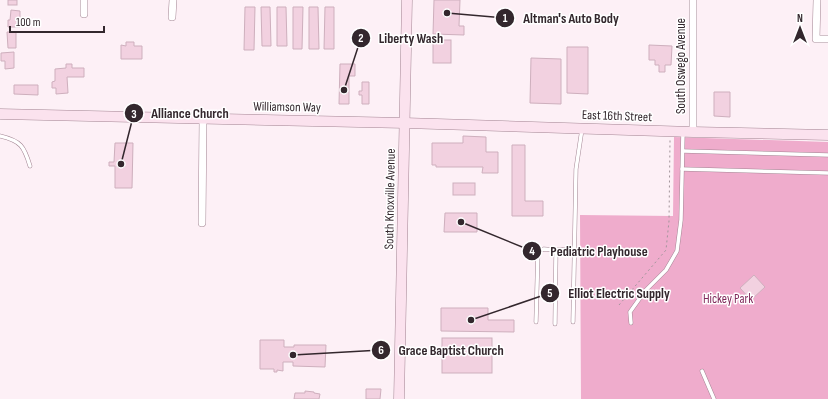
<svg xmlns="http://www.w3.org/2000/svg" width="828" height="399" viewBox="0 0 828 399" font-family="'Sofia Sans Condensed',sans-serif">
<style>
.green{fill:#efaccc}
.building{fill:#f2d1e0;stroke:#ceafbd}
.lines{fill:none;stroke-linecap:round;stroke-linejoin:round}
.lane-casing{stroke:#a38593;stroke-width:4.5}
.street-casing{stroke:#a38593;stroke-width:8}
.secondary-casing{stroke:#a38593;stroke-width:11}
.path{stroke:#a2959b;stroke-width:1;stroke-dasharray:2 3;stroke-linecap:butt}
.lane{stroke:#fff;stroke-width:3.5}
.street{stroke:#fff;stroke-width:7}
.secondary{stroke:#fbe2ee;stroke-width:10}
.labels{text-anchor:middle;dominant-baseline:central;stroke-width:3;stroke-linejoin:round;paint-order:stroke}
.street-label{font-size:13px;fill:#33272d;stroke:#fff}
.park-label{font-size:13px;fill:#80285a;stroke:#fff}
.leader{fill:none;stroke:#33272d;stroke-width:1.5}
.callout-dot{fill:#33272d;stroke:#fff;stroke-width:1.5}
.mark-label{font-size:12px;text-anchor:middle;font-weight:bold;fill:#fff}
.callout-label{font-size:14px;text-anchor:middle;font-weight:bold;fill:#33272d;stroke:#fff;stroke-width:3;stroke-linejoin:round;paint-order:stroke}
</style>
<rect width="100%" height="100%" fill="#fdf0f6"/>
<!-- green -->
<path class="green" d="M674,137L828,142V399H581L580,215L673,216Z"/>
<!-- building -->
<g class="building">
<rect x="8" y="0" width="9" height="5"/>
<path d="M434,0H460L459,26H464V35L433,34Z"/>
<path d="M245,7H255L254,50H244Z"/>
<path d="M261,7H270L271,46H262Z"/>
<path d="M277,7H286L287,46H277Z"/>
<path d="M293,7H303L302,49H293Z"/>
<path d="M309,7H318L319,49H309Z"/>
<path d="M325,7H334V49H324Z"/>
<path d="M11,10L20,11V27H8V20H10Z"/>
<path d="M7,32H16V48H8Z"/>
<rect x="433" y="40" width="18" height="23"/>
<path d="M126,42H134V46H142V59H121V45L126,46Z"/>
<path d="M649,45L672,46L671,65H665V72H659V65H655V60H649Z"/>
<path d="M567,47H588V94L567,93Z"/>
<path d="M14,52V68L5,69V61H1V53Z"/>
<path d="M531,58L561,59V104L530,103Z"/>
<path d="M66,64H72V68H84V77H67L68,93L56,94V88H52V82L55,81V69L66,68Z"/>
<path d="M340,64H355V76H349V104H339Z"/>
<path d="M362,82H369V104H362V95H359V91H362Z"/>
<path d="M14,85H38V95L14,94Z"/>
<path d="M714,92H730V117L714,116Z"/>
<path d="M463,136L486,137V152H498V173H482L483,167H436V165H432V143H463Z"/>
<path d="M115,143H133L132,188H115V166H109V162H114Z"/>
<path d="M512,145H525V201H543V216H512Z"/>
<rect x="453" y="183" width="22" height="12"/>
<path d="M445,213H477V232H444Z"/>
<path d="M754,275L765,287L751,300L740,288Z"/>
<path d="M441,308H488V320H514V332L441,331Z"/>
<rect x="442" y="338" width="50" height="35"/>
<path d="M260,340H284V347H294V345H326L325,367L293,366V362H283V371L277,370V372H274V369H260Z"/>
<path d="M366,389H381L380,399H366Z"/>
<path d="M305,391L314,392V393L320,394L319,399H294L295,393H305Z"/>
</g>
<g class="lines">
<defs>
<g id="lane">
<path d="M0,136C21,141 24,146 30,166"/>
<path d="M683,151L828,155"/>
<path d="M682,169L828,173"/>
<path d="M536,322L538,251L544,249L556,250L574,249"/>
<path d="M573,322L576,169L582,129"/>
<path d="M631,323L630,312L645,291L666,270L677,251L681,220L683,132"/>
<path d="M555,324L556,250"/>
<path d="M702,371L714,399"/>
</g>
<g id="street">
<path d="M817,0L816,39H828"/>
<path d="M84,14V0"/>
<path d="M172,17L173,0"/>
<path d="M693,132V0"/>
<path d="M202,223L203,119"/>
</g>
<g id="secondary">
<path d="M0,114L405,123L693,132L828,135"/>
<path d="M399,399L407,0"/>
</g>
</defs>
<!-- lane casing -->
<use href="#lane" class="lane-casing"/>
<!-- street casing -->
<use href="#street" class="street-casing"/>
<!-- secondary casing -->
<use href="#secondary" class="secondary-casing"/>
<!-- path -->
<path class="path" d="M619,305L666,250L669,221L670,140"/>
<!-- lane -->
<use href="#lane" class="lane"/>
<!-- street -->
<use href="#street" class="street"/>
<!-- secondary -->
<use href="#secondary" class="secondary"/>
</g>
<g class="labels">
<!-- street labels -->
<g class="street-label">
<text transform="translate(681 66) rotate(-90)">South Oswego Avenue</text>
<text transform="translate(287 107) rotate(1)">Williamson Way</text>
<text transform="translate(617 116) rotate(2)">East 16th Street</text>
<text transform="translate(390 199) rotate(-89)">South Knoxville Avenue</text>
</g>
<!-- park labels -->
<g class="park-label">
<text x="728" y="299">Hickey Park</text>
</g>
</g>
<!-- callouts -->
<path class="leader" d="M447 13L505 18M344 90L361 38M121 164L134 113M461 222L532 251M471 320L550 293M293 355L381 350"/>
<g class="callout-dot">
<circle cx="447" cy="13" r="4"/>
<circle cx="344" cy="90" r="4"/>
<circle cx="121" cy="164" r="4"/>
<circle cx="461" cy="222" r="4"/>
<circle cx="471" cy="320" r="4"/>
<circle cx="293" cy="355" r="4"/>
<circle cx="505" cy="18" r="10"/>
<circle cx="361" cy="38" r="10"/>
<circle cx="134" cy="113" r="10"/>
<circle cx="532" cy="251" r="10"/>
<circle cx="550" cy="293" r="10"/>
<circle cx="381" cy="350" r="10"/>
</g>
<g class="mark-label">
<text x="505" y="22">1</text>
<text x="361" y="42">2</text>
<text x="134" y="118">3</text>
<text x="532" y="255">4</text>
<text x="550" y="297">5</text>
<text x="381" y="354">6</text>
</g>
<g class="callout-label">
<text x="571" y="23">Altman's Auto Body</text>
<text x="411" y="43">Liberty Wash</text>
<text x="190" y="118">Alliance Church</text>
<text x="599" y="256">Pediatric Playhouse</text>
<text x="619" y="298">Elliot Electric Supply</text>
<text x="451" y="355">Grace Baptist Church</text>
</g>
<!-- north arrow -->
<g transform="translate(800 28)" stroke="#ffffff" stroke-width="3" paint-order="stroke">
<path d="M0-3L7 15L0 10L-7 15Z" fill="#33272d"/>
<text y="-6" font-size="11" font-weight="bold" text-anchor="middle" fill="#33272d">N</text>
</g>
<!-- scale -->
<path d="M10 26v6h94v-6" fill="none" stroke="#33272d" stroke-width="2"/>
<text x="16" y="26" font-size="12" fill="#33272d" stroke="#ffffff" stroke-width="3" paint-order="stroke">100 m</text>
</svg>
